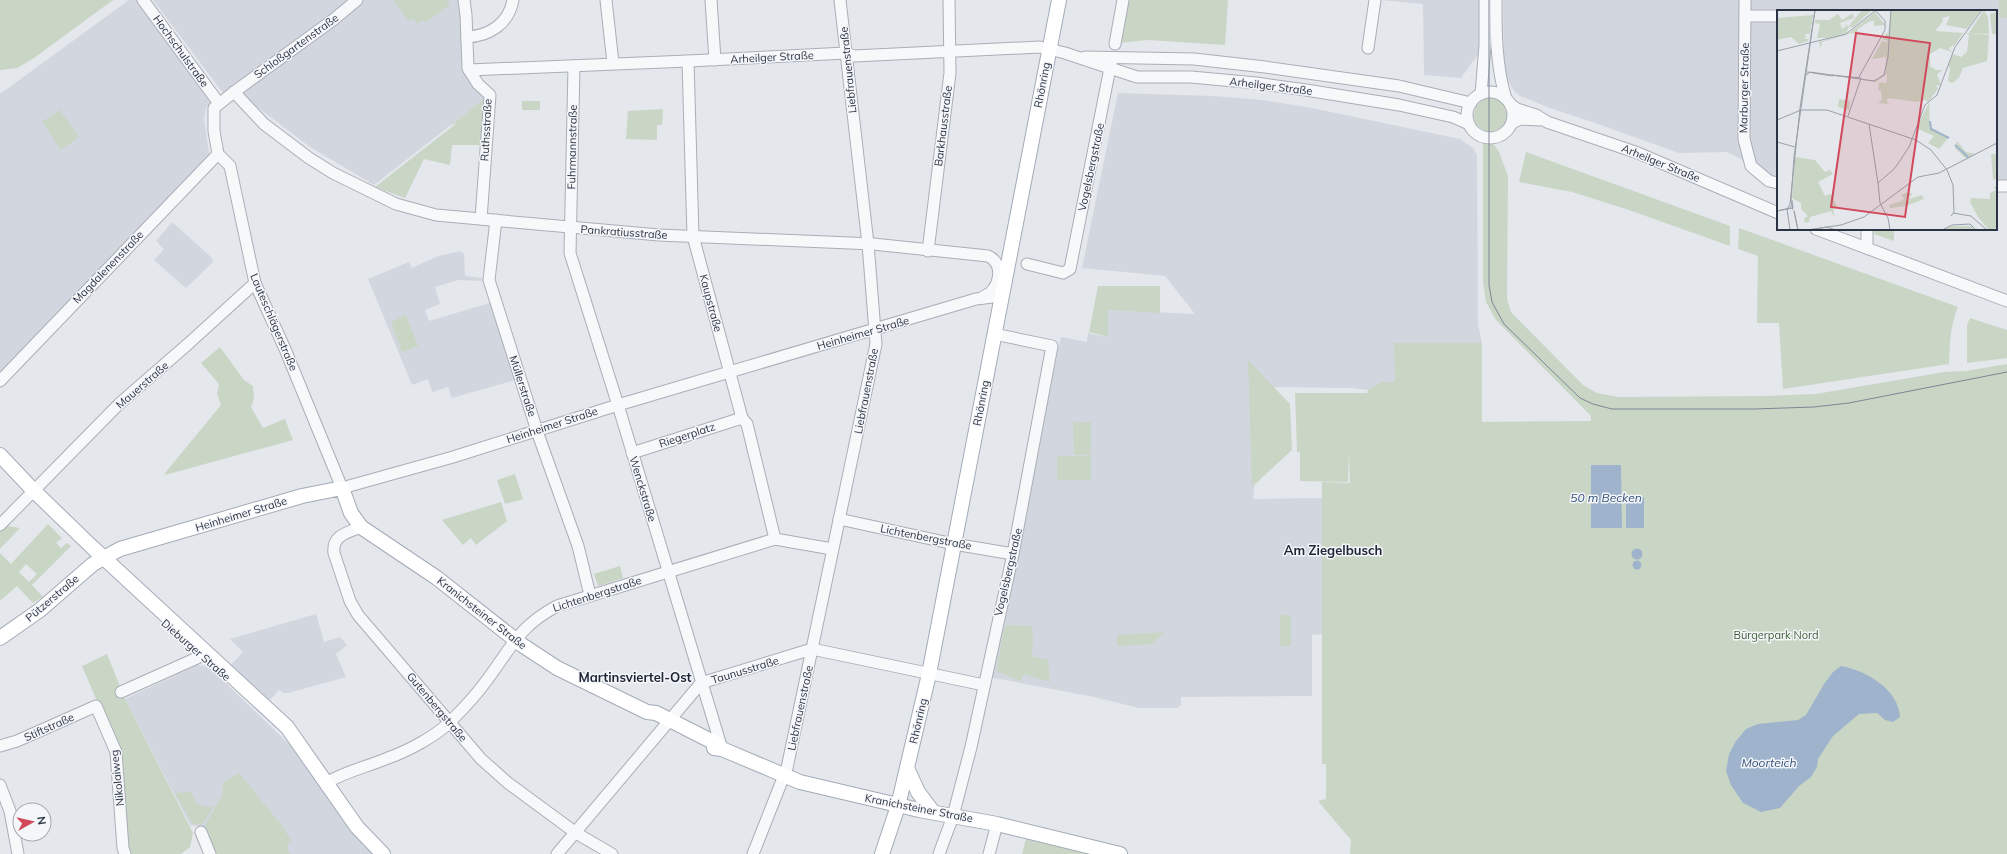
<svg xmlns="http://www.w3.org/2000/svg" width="2007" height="854" viewBox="0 0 2007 854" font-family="Mulish,sans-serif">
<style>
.built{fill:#d2d6de}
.green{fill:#c9d6c5;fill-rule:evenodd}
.water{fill:#9fb4cc}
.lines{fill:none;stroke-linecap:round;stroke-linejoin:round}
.minor-casing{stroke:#a9aeb7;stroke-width:13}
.major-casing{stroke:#a3abb8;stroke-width:16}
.minor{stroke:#f7f8fa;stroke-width:11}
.major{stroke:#fff;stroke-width:14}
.tram{stroke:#7d8696;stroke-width:1}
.labels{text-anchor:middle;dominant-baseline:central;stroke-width:3;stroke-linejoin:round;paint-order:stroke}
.street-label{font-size:11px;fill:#2b3445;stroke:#f4f6f9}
.park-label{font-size:11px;fill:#3f6138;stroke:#f4f6f9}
.water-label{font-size:12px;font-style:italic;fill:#34527a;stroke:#f4f6f9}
.quarter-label{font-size:13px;font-weight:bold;fill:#1d2536;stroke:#f4f6f9}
.inset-river{fill:none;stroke:#9fb4cc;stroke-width:2}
.inset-road{fill:none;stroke:#9a9fa9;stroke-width:1}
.view{fill:#d1495b;fill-opacity:0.15;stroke:#d1495b;stroke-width:2}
.inset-edge{fill:none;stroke:#2b3445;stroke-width:2}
</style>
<rect width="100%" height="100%" fill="#e4e7ec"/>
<!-- built -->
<g class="built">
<path d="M129,0H138L211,102L206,108L204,119L209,154L0,375V94Z"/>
<path d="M153,0H462L464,71L484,99L374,185L310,147L239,93H223Z"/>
<path d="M1381,0H1480L1479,53L1461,78L1424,75L1423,4Z"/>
<path d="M1503,0H1999V18H2007V180H1996V11H1778V178L1727,152L1679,153L1595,123L1550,108L1520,96L1514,91L1504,73Z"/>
<path d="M1118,93L1212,96L1262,100L1312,108L1460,139L1473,148L1477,155L1478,325L1482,343H1395V382H1381L1368,390L1351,388L1265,387L1253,499L1322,498L1323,634L1312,635V696L1181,697V705L1177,708H1139L1094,697L989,677L1061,337L1087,342L1088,333L1107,337L1108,310L1195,314L1165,276L1082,268Z"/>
<path d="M172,222L211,257L213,262L186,288L154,260L164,249L156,241Z"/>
<path d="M460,251L464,254L465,276L482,278L483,281L458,280L435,287L440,304L425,310L429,321L490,303L515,380L452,398L448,387L432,392L428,379L412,385L368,279L409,262L412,268L438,256Z"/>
<path d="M316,614L324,642L340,637L347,645L336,654L346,677L288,693H284L279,690L270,700L230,666L243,652L230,639Z"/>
<path d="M197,665L209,667L292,747L345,822L372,854H213L201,827L190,825L125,699Z"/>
</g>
<!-- green -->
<g class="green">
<path d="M0,0H113L34,58L17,68L0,70Z"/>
<path d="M393,0H446L450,5L426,22L424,20L418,24L413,18L409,21Z"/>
<path d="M1126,0H1228L1225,45L1148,40L1119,43Z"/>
<rect x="1999" y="0" width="8" height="18"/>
<circle cx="1491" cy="115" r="17"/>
<path d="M484,99L481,145H452L450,165L424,159L405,198L375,187L457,123L450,126Z"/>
<rect x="522" y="101" width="18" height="9"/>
<path d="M663,109L662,125H657V140L626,139L628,111Z"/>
<path d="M60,110L79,137L61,150L42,122Z"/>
<path d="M1483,140L1492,142L1499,152L1508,176L1507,299L1511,312L1583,385L1597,393L1618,397L1765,396L1816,394L1944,372L1966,371L2007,364V854H1350L1351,840L1318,801L1326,799V764H1322V482L1350,483L1349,452L1348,482L1300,481V452H1297L1295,393H1367L1368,390L1381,382H1395L1394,343H1482V422L1591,421V416L1496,320L1486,302L1483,281Z"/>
<path d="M1526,152L1730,226V246L1626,209L1572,192L1519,182Z"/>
<path d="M1739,228L1958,307C1950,326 1950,343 1949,364L1783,389L1779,323H1757L1758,256L1738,249Z"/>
<path d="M1874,229H1894V241L1874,234Z"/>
<path d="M1098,286H1160V313L1108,310V337L1089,332Z"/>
<path d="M406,315L418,346L402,352L391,322Z"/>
<path d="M1970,318L2007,330V358L1967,363V325Z"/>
<path d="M220,347L244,380L253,386L254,399L251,407L263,428L285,419L293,440L165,475V473L221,405L217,394L219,384L201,363Z"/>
<path d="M1248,360L1290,404L1292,450L1252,487Z"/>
<path d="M1073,422H1091V455H1074Z"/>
<rect x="1057" y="456" width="34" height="24"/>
<path d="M515,474L523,499L505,504L497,480Z"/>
<path d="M501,502L507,521L476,545L471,538L463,545L442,520Z"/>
<path d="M48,524L62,538L56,543L61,548L67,543L71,546L32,585L43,597L33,603L17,586L0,601V553L11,564ZM26,564L37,574L29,582L19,572Z"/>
<path d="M0,525L20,528L0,549Z"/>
<path d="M620,566L623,578L598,586L594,574Z"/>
<rect x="1280" y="615" width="11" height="31"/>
<path d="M1005,625L1032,626L1033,643L1031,656L1048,660L1050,682L1024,674L1021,681L996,671Z"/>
<path d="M1164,632L1152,644L1117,646V635Z"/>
<path d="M107,654L125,699L193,833L190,847L181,854H128L119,753L82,666Z"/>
<path d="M239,773L283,827L291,841L287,843L288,848L287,850L290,854H217L205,825L222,796L223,782Z"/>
<path d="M191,792L196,803L205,807L214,806L202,825L192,823L175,793Z"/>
<path d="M1026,839L1091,854H1022Z"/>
</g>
<!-- water -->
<g class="water">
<path d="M1591,465H1621L1622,528H1591Z"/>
<rect x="1626" y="497" width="18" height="31"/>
<circle cx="1637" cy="554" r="5.5"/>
<circle cx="1637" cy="565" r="4.5"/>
<path d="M1841,666C1866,670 1899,690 1900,717L1893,722L1885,720L1877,713L1859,714L1833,736L1818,759L1817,767L1811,777L1799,786L1780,808L1761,812L1743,803L1731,785L1726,771L1729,754L1736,741L1746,729L1758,724L1798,720L1806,715L1824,684L1833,672Z"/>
</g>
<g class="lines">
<defs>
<g id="minor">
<path d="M143,0L218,102"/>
<path d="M464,0L466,15L468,68L478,84L490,95L481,219"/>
<path d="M606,0L613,63"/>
<path d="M711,0L715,60"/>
<path d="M1496,0C1496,34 1496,66 1506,99"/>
<path d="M1745,0L1744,139L1751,166L1769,181L1778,183"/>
<path d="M1745,16H1778"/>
<path d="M467,37C490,36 509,23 513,0"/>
<path d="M1115,44L1123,0"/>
<path d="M1368,48L1375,0"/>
<path d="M1085,57L1194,59L1265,67L1399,86L1471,103"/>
<path d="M688,61L693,236L742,418L747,424L775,539"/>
<path d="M574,66L570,253L618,405L722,749"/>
<path d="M469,70L688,61L846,53L854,56L1040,47L1065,53L1137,77H1191L1256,83L1306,90L1399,105L1453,117L1469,124"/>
<path d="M234,92L333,20L357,0"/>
<circle cx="1490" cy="115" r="23"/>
<path d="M1481,94L1485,45V0"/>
<path d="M1510,104L1517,109L1536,115L1547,122L1638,153L1778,213"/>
<path d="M1512,123L1520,119L1540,120"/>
<path d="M218,154L230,166L255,283L285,349L342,488L453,457L618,405L976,299L1001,296"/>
<path d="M218,154L214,131V108L234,92L264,124L309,158L333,173L396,204L436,215L659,235L873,244L988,256C1003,263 1001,282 990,293C987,295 984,295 982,298"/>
<path d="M1996,186H2007"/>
<path d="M496,220L489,280L538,434L578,546L590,595"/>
<path d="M1816,229L2007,301"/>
<path d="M1867,229V248"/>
<path d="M928,251L950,73L949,0"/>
<path d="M1027,264L1063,273L1070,269L1111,63"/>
<path d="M0,381L218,154"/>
<path d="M632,453L742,418"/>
<path d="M839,519L954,544L1013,554"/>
<path d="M0,525L119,404L188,344L255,283"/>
<path d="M361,527C347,533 332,535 334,553L350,601L358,615L481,759L508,783L576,833L612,854"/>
<path d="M121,692L197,658L205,652"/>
<path d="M0,746L17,741L96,706L116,752L123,848L125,854"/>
<path d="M326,783C346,771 367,767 388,758C408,751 436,736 451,721C463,709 477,694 487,680C512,647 518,627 557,606L775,539L832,549"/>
<path d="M0,785L10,811L18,854"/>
<path d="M201,832L210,854"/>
<path d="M557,854L701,683L812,649L984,685"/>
<path d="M753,854L787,768L876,344L868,244L840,0"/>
<path d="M939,854L953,816L971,747L1013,554L1052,346L994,334"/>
<path d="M989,854L997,824"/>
</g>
<g id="major">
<path d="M0,455L33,490L92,547L287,727L357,827L383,854"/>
<path d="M0,638L40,610L93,564L120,549L302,496L342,488L351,513L361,527L437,578L522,645L557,668L647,712L656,713L717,744L722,749"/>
<path d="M714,748L722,749L800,782L919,810L997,824L1120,854"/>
<path d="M907,768L918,792L933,812"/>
<path d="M882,854L898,806L929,674L1059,0"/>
</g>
</defs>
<!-- minor casing -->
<use href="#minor" class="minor-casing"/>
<!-- major casing -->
<use href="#major" class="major-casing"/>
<!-- minor -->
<use href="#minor" class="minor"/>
<!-- major -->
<use href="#major" class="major"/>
<!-- tram -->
<path class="tram" d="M1489,0V285L1492,302L1504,324L1580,398L1593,404L1612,409H1754L1814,407L1849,403L2007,372"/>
</g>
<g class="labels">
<!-- street labels -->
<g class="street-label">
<text transform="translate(296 46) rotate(-36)">Schloßgartenstraße</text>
<text transform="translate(181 51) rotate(54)">Hochschulstraße</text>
<text transform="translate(772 57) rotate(-3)">Arheilger Straße</text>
<text transform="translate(848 70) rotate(-96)">Liebfrauenstraße</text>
<text transform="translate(1042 85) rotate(-79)">Rhönring</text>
<text transform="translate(1271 86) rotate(7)">Arheilger Straße</text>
<text transform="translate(1744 88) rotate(-89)">Marburger Straße</text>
<text transform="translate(943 126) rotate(-83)">Barkhausstraße</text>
<text transform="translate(486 130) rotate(-87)">Ruthsstraße</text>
<text transform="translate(572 147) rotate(-89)">Fuhrmannstraße</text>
<text transform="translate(1661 163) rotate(22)">Arheilger Straße</text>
<text transform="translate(1091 167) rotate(-78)">Vogelsbergstraße</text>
<text transform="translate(624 232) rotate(4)">Pankratiusstraße</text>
<text transform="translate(108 267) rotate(-46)">Magdalenenstraße</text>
<text transform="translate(711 303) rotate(75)">Kaupstraße</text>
<text transform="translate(274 322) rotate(67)">Lauteschlägerstraße</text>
<text transform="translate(863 333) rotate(-16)">Heinheimer Straße</text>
<text transform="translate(142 385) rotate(-41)">Mauerstraße</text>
<text transform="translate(523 386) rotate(72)">Müllerstraße</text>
<text transform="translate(866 391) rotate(-79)">Liebfrauenstraße</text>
<text transform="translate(981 403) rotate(-79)">Rhönring</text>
<text transform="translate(552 425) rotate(-18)">Heinheimer Straße</text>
<text transform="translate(687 435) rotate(-18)">Riegerplatz</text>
<text transform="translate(643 489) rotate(73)">Wenckstraße</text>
<text transform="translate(241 514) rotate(-17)">Heinheimer Straße</text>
<text transform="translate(926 537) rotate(11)">Lichtenbergstraße</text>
<text transform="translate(1008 572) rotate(-77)">Vogelsbergstraße</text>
<text transform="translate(597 594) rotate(-18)">Lichtenbergstraße</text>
<text transform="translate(52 598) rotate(-40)">Pützerstraße</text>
<text transform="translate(482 613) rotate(38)">Kranichsteiner Straße</text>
<text transform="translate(196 650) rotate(41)">Dieburger Straße</text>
<text transform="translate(745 670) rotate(-17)">Taunusstraße</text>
<text transform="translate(437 707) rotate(50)">Gutenbergstraße</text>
<text transform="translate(800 708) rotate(-78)">Liebfrauenstraße</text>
<text transform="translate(918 721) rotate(-77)">Rhönring</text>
<text transform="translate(49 727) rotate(-24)">Stiftstraße</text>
<text transform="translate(117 778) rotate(-96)">Nikolaiweg</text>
<text transform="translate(919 808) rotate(11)">Kranichsteiner Straße</text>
</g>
<!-- park labels -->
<g class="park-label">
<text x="1776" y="635">Bürgerpark Nord</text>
</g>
<!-- water labels -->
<g class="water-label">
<text x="1606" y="497">50 m Becken</text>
<text x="1769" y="762">Moorteich</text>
</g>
<!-- quarter labels -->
<g class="quarter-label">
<text x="1333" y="550">Am Ziegelbusch</text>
<text x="635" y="677">Martinsviertel-Ost</text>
</g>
</g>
<!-- overview -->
<g transform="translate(1777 10)">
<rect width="220" height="220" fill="#e4e7ec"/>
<path d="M85,0H95L76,17H72L69,23L50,28H40L43,14L38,13V10H52L61,4L65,10L76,3L77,8L63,13L65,19L69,16L68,12L71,17ZM114,0H204L190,19L169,15L173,6L165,8L166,11L158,21L186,23L178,35L173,37L172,39L175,42L163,38L153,44V56L159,60H166L160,64L164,76L159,75L161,79L151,92L148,90L140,92L112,88L109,90L112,94L101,93L105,90L104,81L101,80L102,72L109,73L110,64L99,72L85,70H100L108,63L110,30H106L110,22L111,24ZM207,0L211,7L212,24L192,23ZM98,2L108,15L97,16V11H93L81,19L80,24L75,23L45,32L44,38L43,36L42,32L72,23ZM220,2V24H215L213,4ZM36,5L33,24H28L29,28L26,29H32L31,31L22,34L14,27L0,30V8ZM189,23L212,25L210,51L186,58L182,68L175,73L171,71L173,58L171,56L176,44L184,47L190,42L192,25ZM105,31L110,32V47L95,49ZM62,89L73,91L72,100L61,97ZM152,93L153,119L171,128L162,139L151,133L157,126L139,118ZM180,131L189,142L198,144L190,149L186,146L178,138ZM214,144H220V168L216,170ZM18,147L38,150L48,162L53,160L56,164L41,172L48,186L54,184L59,194L60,198L56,199L58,208L54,201L33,207L32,212L28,213L27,208L31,206L24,199V193L15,188ZM220,176V218L212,220L201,207L193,192L194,188L213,189V183L219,180L217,177ZM131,182L136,184L128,190L145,185L147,189L129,196L113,198L112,195L125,191L127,188L124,185ZM173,216H194L203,220H166Z" fill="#c9d6c5"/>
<path class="inset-river" d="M153,111L154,119L172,128M178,135L191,147"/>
<path class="inset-road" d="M0,41L69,24L99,0M30,62L56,66M29,65L33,62L97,71L107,65L111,47L114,0M55,65L84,68L71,106M82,67L108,20V11L99,1M0,110L24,100H50L139,130L154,140L170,160L176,175L177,202L174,206M92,114L101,173M0,132L18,137M124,149L132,137L148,95L160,85L178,37L205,0M10,199L13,194L23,98L38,0M10,199L13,220M16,200L14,191L17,147L38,0M0,201L16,198L15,190M0,201L13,198L15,195M17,201L21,220M17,201L21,220M176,203L194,206L210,220M29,220L64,215L87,207L141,167L162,163L220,133M37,220L49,217L59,220M113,220L111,208L103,193L101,173L117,159L125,148M165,220L175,215L193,214L197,218"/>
<path class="view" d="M79,23L153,33L128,207L54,197Z"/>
<rect width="220" height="220" class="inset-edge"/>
</g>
<!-- north arrow -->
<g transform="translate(32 822) rotate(82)"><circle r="19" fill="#f4f6f9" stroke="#a4a8b1"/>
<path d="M0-3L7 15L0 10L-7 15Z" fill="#d1495b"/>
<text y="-6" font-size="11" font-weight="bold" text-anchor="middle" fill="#2b3445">N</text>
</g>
</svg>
